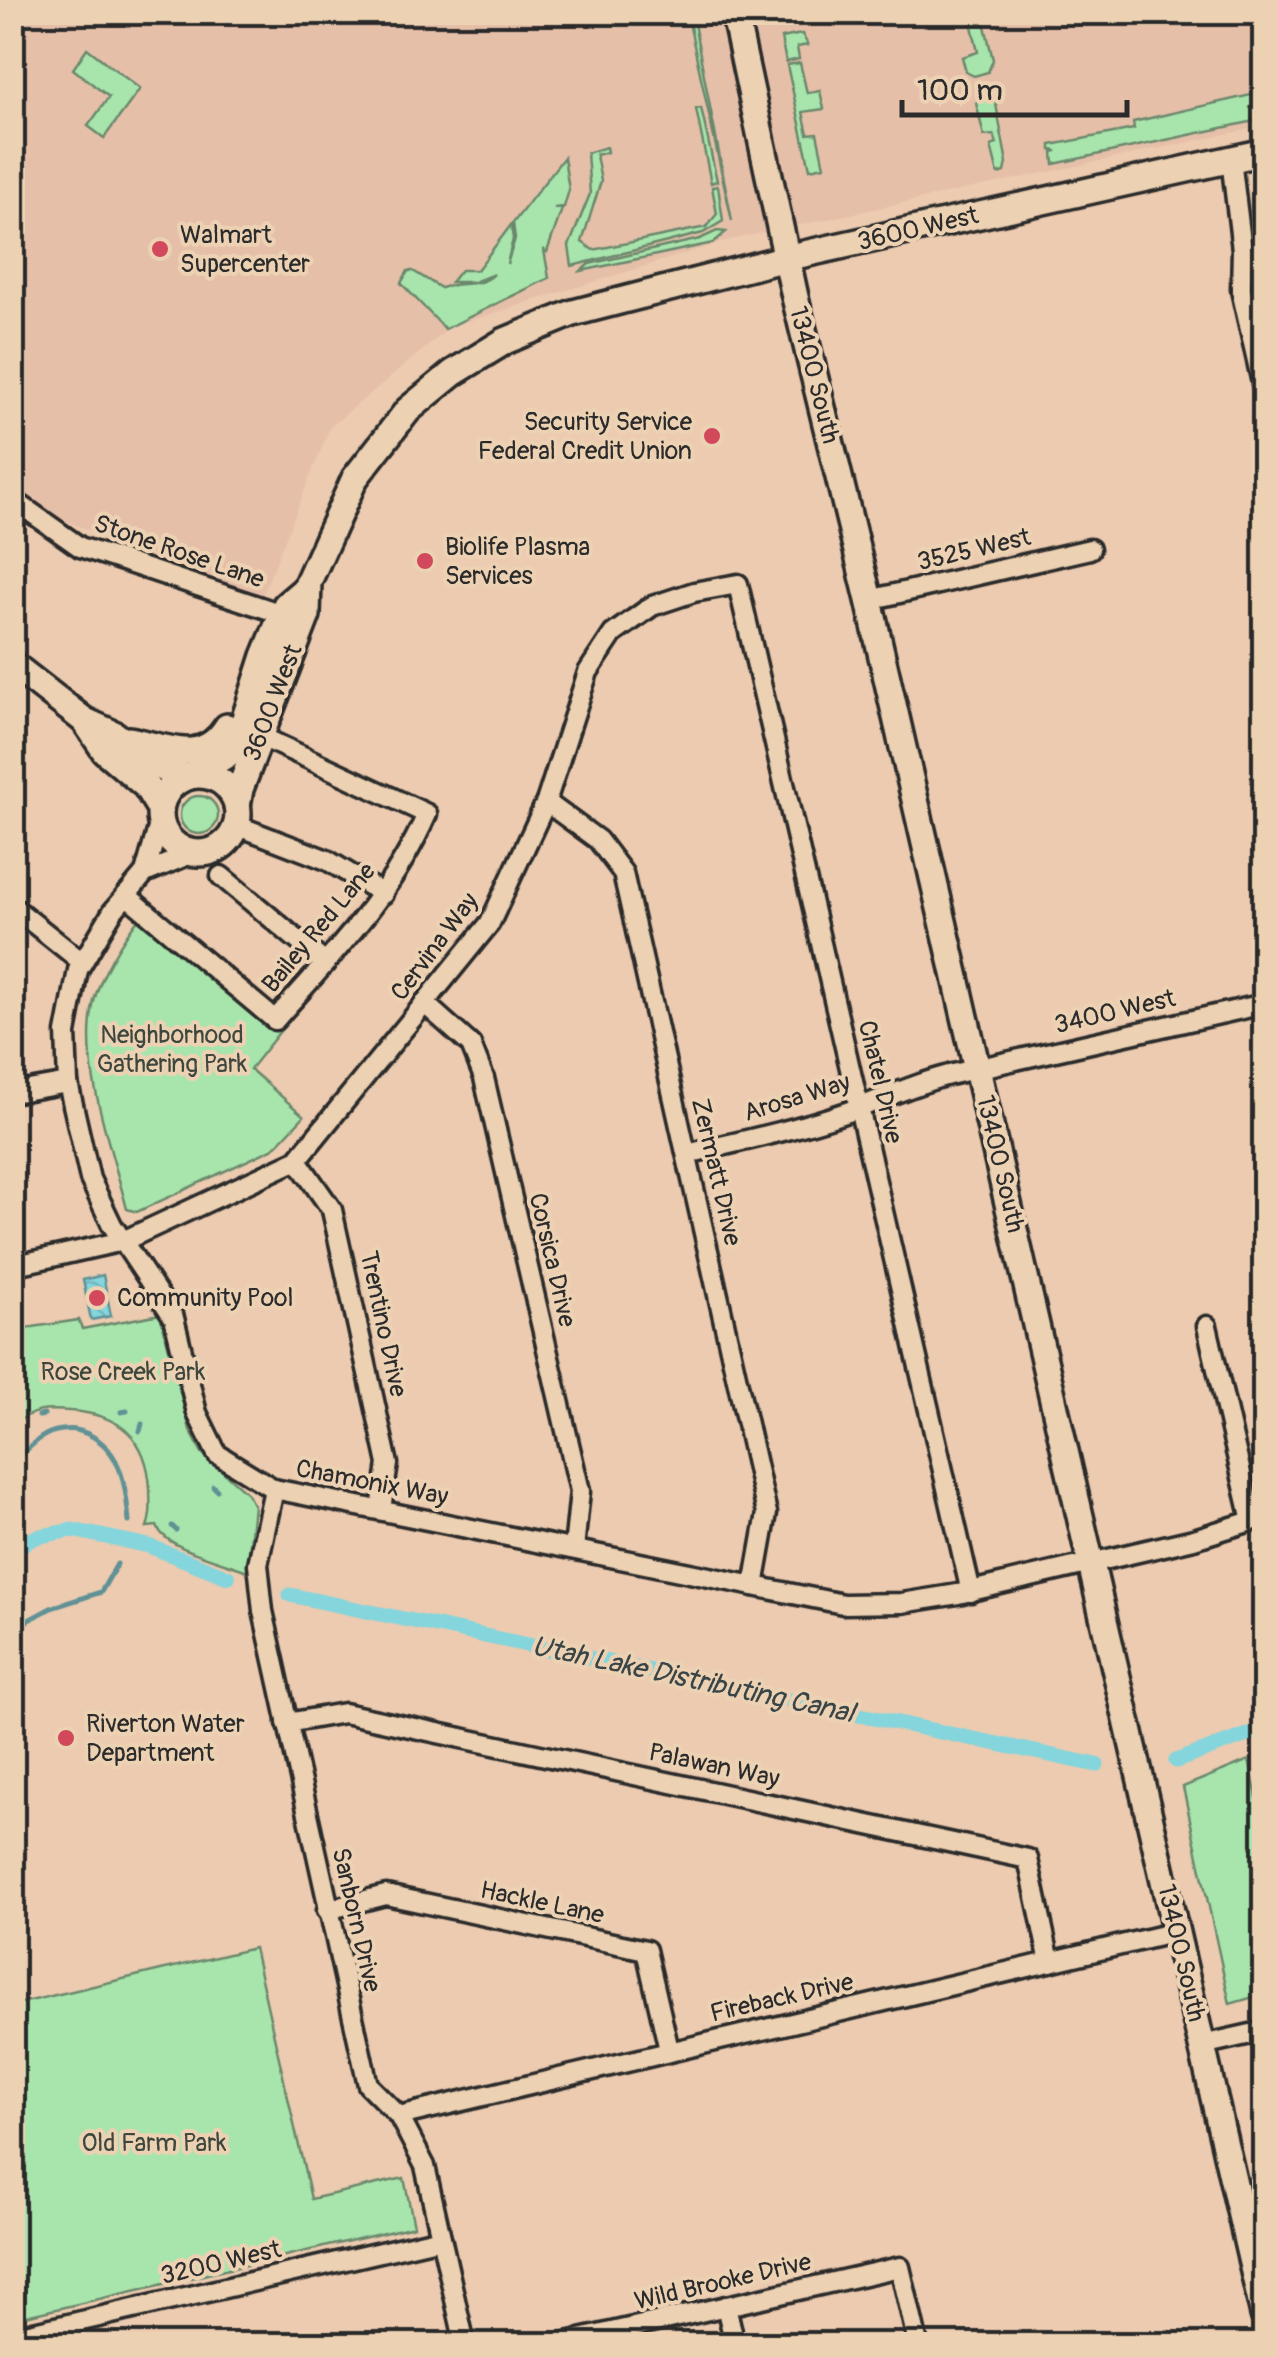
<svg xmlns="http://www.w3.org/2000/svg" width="1277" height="2357" viewBox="0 0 1277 2357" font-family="Pangolin,sans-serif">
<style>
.built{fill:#e6bfa9}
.green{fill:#a8e5ac;stroke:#6a886c;stroke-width:2.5}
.water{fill:url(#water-waves);stroke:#609195;stroke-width:2.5}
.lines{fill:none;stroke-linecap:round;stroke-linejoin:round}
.stream{stroke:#609195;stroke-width:5}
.canal{stroke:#84d5dc;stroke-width:15}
.street-casing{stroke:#2b2b2b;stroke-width:25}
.secondary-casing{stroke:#2b2b2b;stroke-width:32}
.street{stroke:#ecd1b3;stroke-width:18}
.secondary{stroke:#ecd1b3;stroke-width:25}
.poi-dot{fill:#d1495b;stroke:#ecd1b3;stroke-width:4}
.labels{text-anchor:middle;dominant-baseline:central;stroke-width:8;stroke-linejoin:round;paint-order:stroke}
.street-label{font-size:25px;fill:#2b2b2b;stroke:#ecd1b3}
.poi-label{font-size:25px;fill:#2b2b2b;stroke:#ecd1b3;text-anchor:start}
.park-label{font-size:25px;fill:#3e473e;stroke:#ecd1b3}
.water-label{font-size:28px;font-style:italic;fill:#384446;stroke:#ecd1b3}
</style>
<defs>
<pattern id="water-waves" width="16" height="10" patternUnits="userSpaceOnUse" patternTransform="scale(2.5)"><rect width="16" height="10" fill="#84d5dc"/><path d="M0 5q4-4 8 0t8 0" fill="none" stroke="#72b7bd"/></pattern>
</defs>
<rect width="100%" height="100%" fill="#eccbb0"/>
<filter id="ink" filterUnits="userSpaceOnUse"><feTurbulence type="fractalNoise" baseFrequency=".01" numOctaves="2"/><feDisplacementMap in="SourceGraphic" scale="20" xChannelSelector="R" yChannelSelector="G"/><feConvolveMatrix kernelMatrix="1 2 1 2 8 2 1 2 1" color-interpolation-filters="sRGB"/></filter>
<g filter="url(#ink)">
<!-- built -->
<path class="built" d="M12,13H1264V126L729,240L452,326L330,427L261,599L46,513L13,479Z"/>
<!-- green -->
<g class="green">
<path d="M687,13H692L732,221Z"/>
<path d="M969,13H982L993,60L988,72L974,76L966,72L962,57L978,52Z"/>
<path d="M802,34L808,45L797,47L799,59L786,62L781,38Z"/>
<path d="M87,48L140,89L104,138L88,126L109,97L73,69Z"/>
<path d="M800,63L807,93L820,91L824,109L803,112L808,134L817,133L824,166L810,169L787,65Z"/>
<path d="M1264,92V102L1249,108L1264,105V119L1054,164L1053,152L1057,151L1051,150V145L1134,129L1133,122Z"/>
<path d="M984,94L995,99L1007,163L1005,172L998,174L991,146L997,144L994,135L984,136L976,103Z"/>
<path d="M701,108L717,181L711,183L696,109Z"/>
<path d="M606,147L607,152L596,155L601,181L582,242L593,250L706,227L717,214L712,187L718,186L723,221L703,233L572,266L569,246L590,194L587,153Z"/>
<path d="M564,157L569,190L564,207L554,208L562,209L547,252L544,250L549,278L445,329L401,283L408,271H413L441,288C459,280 479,289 494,274L474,282H451L461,270H477L511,225L513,239L507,264L515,239L513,223Z"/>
<path d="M717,231L726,232L713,243L581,271L589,264L700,239Z"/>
<circle cx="199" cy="815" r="19"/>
<path d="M138,919L281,1030L250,1069L304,1116L274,1148L137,1212L127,1209C111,1146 76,1057 96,994C106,966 120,943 138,919Z"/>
<path d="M160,1314L190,1430L202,1453L247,1493L254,1506L247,1571C223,1561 165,1549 157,1526L147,1527C152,1514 150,1502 150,1488C147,1438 120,1414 70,1411C46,1409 31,1409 13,1426V1386L19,1385L13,1330L79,1320L82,1329Z"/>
<path d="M1249,1760L1264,1830V1994L1230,2004L1183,1787Z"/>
<path d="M254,1948L311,2199L404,2178L414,2226L13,2319V2005Z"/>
</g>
<!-- water -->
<path class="water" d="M103,1275L111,1316L91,1320L83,1280Z"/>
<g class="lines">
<!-- stream -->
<g class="stream">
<path d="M121,1412L127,1411"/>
<path d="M39,1416L44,1415"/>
<path d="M140,1431L142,1424"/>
<path d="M12,1463C22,1455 32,1444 42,1437C52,1430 69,1428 80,1431C121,1444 126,1484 129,1522"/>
<path d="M213,1486L217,1490"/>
<path d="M172,1526L176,1530"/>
<path d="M12,1629L51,1608L101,1592L117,1564"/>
</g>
<!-- canal -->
<g class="canal">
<path d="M12,1550L36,1537L72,1530L149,1546L228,1577"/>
<path d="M290,1595L1097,1765"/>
<path d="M1176,1761L1264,1729"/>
</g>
<defs>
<g id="street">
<path d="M1231,159L1242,250L1241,290L1264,392"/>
<path d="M12,499L80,547L282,614"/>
<path d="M869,600L1090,549"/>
<path d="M546,802L598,840L623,873L767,1513L754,1586"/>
<path d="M160,821L145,873L113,911L78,970L66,1033L68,1083L90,1179L112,1225L174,1318L197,1413L217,1454L274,1489L843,1604L902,1603L958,1594L1194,1539L1264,1517"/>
<path d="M236,825L327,860L383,894"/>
<path d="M145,873L193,853"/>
<path d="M221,876L325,963"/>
<path d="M126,895L275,1020C332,955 392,895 427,814L262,737"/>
<path d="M12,906L82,962"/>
<path d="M424,1003L471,1045L484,1078L580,1491L574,1549"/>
<path d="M12,1093L68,1083"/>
<path d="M687,1154C745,1140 805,1128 861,1107C891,1095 918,1083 949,1075L1264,1004"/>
<path d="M297,1160L332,1210L388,1464L381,1509"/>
<path d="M12,1266L123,1241L297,1160L490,923L546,802L588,672L613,634L652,606L694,592L738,584L971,1592"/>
<path d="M1207,1326L1252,1521"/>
<path d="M274,1489L258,1564L263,1611L368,2085L399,2116L425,2166L465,2344"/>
<path d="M287,1723L344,1713L1028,1859L1050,1962"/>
<path d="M327,1910L386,1895L646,1950L669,2050"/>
<path d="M1202,2045L1264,2031"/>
<path d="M399,2116L1176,1932"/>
<path d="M726,2306L735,2344"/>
<path d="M12,2337L441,2238"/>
<path d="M558,2344L900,2267L918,2344"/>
</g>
<g id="secondary">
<path d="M734,12L795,297L869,600L1264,2315"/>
<path d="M12,664L85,721L114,734L155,765L187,777"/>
<path d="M85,721L105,751L146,786L160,809"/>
<path d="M129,740C167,747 202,767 227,727"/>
<path d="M193,775L228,754L239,737L265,656L286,605L306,588"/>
<circle cx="199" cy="814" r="39"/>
<path d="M237,806L240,789L307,615L308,582L355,478L408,410L453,373L505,341L573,313L786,258L1264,152"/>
</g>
</defs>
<!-- street casing -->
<use href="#street" class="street-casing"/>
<!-- secondary casing -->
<use href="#secondary" class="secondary-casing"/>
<!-- street -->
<use href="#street" class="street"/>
<!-- secondary -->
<use href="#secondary" class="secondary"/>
</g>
</g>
<!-- markers -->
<g class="poi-dot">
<circle cx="160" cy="249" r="10"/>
<circle cx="712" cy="436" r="10"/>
<circle cx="425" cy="561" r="10"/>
<circle cx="97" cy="1298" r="10"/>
<circle cx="66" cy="1738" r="10"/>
</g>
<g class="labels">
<!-- street labels -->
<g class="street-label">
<text transform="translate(918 229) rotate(-13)">3600 West</text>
<text transform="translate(814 375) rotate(76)">13400 South</text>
<text transform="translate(974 550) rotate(-13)">3525 West</text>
<text transform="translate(179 552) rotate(19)">Stone Rose Lane</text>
<text transform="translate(273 703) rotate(-69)">3600 West</text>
<text transform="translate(319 928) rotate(-50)">Bailey Red Lane</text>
<text transform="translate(435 947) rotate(-53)">Cervina Way</text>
<text transform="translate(1115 1012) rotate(-13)">3400 West</text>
<text transform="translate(880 1082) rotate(77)">Chatel Drive</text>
<text transform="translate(797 1098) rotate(-17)">Arosa Way</text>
<text transform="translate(1000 1164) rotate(77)">13400 South</text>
<text transform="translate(716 1172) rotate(77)">Zermatt Drive</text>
<text transform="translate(552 1260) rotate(77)">Corsica Drive</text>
<text transform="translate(383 1324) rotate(78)">Trentino Drive</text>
<text transform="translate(372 1483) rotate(11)">Chamonix Way</text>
<text transform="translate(714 1766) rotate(12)">Palawan Way</text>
<text transform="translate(542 1903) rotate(12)">Hackle Lane</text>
<text transform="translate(356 1920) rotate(77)">Sanborn Drive</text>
<text transform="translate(1181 1953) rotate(77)">13400 South</text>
<text transform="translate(782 1998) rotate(-13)">Fireback Drive</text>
<text transform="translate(221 2263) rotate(-13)">3200 West</text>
<text transform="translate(723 2282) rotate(-13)">Wild Brooke Drive</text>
</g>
<!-- poi labels -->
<g class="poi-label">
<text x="180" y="235">Walmart<tspan x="180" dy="29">Supercenter</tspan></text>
<text x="692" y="422" text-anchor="end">Security Service<tspan x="692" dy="29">Federal Credit Union</tspan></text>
<text x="445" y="547">Biolife Plasma<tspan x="445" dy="29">Services</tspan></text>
<text x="117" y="1298">Community Pool</text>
<text x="86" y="1724">Riverton Water<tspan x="86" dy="29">Department</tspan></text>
</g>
<!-- park labels -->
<g class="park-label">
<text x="172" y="1035">Neighborhood<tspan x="172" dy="29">Gathering Park</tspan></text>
<text x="123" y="1372">Rose Creek Park</text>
<text x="154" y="2143">Old Farm Park</text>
</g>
<!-- water labels -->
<g class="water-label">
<text transform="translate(693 1680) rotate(12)">Utah Lake Distributing Canal</text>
</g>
</g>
<!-- margin -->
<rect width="1277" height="2357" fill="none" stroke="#ecd1b3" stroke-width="50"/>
<rect x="25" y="25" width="1227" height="2307" fill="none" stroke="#2b2b2b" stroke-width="4" filter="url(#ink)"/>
<!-- scale -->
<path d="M902 100v15h225v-15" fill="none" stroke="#2b2b2b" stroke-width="5"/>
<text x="917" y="100" font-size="30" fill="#2b2b2b" stroke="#ecd1b3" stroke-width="8" paint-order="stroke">100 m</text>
</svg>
